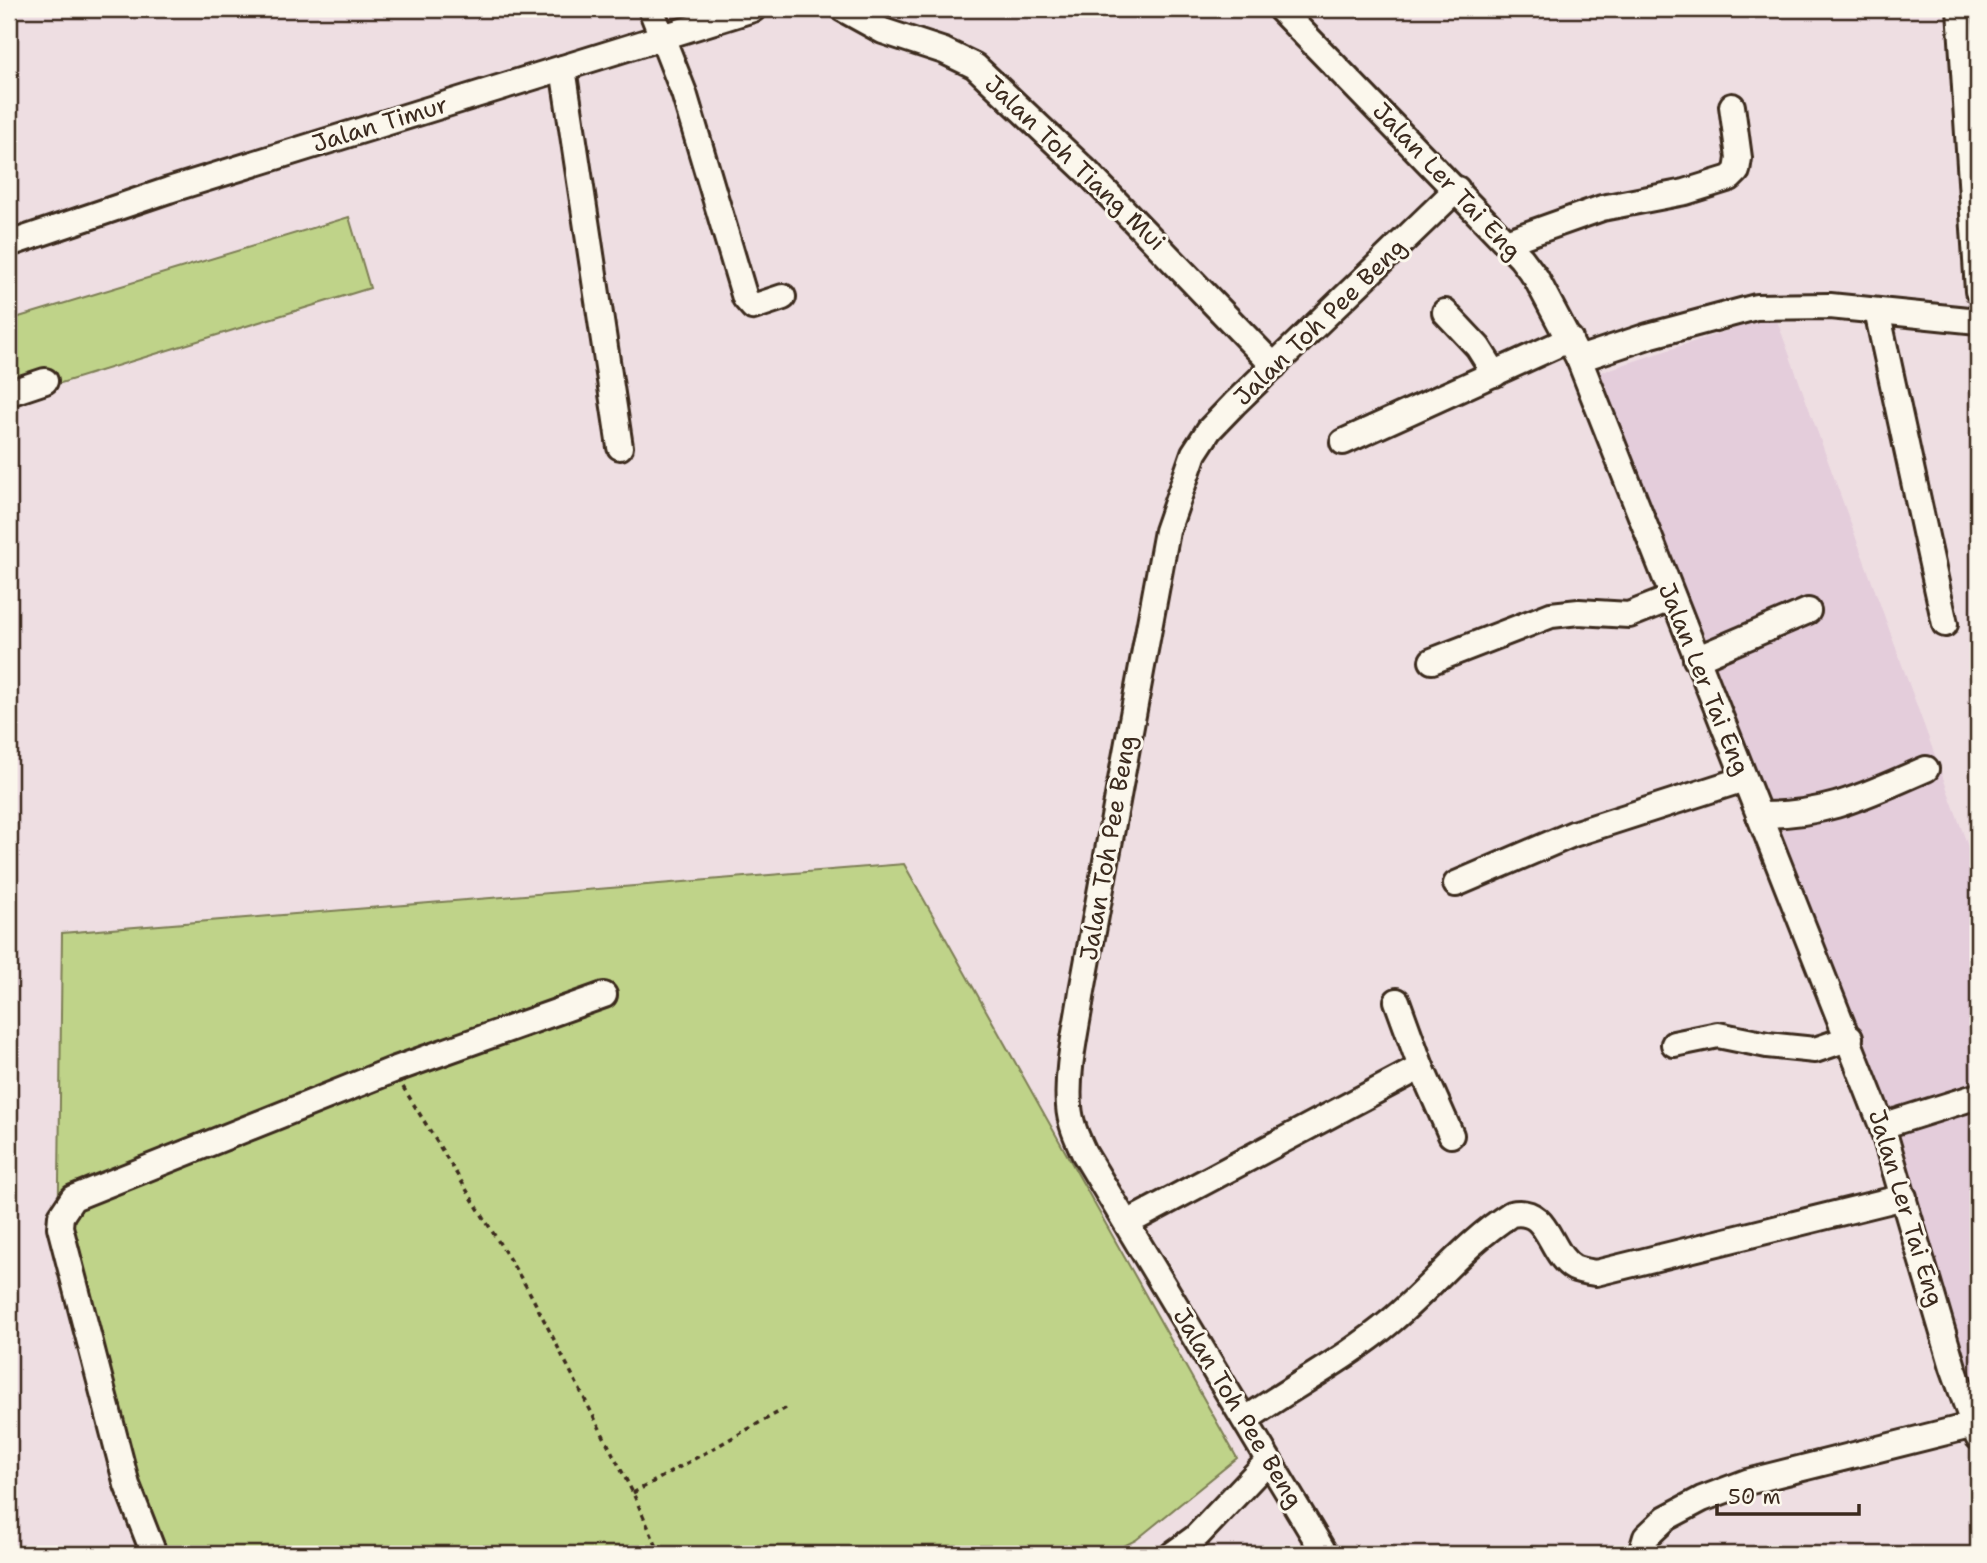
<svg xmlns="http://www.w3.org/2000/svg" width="1987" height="1563" viewBox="0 0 1987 1563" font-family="'Shantell Sans',sans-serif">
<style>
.built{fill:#e4cddb}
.green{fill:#bfd389;stroke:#7d7e54;stroke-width:2}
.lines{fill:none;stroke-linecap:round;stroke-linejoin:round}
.minor-casing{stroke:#3b2a1e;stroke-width:30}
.path{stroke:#3b2a1e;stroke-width:3.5;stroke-dasharray:5 5;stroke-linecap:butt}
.minor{stroke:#fbf7ec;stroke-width:24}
.labels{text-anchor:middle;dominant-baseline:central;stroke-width:6;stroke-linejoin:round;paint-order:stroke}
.street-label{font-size:24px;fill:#3b2a1e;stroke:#fbf7ec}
</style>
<rect width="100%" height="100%" fill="#eedee2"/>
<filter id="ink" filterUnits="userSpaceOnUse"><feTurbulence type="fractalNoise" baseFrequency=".0143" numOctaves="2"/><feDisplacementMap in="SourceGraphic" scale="14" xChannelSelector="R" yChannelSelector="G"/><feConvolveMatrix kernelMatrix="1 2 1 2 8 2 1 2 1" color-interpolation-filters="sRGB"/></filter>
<g filter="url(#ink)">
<!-- built -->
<path class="built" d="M1775,315L1978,874V1394L1598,373Z"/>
<!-- green -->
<g class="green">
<path d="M349,217L370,288L9,399V320Z"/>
<path d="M904,864L1237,1458L1136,1540L1108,1554H155L58,1264L62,933Z"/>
</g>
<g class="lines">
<defs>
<g id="minor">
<path d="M651,9L684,93L745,298L753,307L783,297"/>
<path d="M843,9L883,31L944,51L975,66L1087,172L1274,366"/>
<path d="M1280,9L1521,258L1536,278L1579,359L1882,1126L1953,1367L1978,1437"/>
<path d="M1960,9L1978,291"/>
<path d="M563,68L620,447"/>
<path d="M1506,242L1602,208L1685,192L1730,178L1737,171L1739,158L1732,106"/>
<path d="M9,244L169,190L753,9"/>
<path d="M1877,311L1945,624"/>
<path d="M1445,312L1478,347L1495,374"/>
<path d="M1579,359L1648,336L1756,307L1830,306L1978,321"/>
<path d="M9,393L45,381"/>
<path d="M1343,442L1570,339"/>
<path d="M1696,659L1808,611"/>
<path d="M1432,661L1551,615L1579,612L1629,615L1672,598"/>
<path d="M1759,815C1829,815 1863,796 1926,769"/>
<path d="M1456,884L1573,834L1744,779"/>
<path d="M1397,1001L1421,1067"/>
<path d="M1674,1044L1718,1035L1767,1045L1815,1050L1850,1038"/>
<path d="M1882,1126L1978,1096"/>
<path d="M1127,1223L1421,1067L1451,1135"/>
<path d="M1245,1420C1293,1386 1346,1359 1391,1321C1433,1286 1465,1243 1511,1214C1550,1206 1548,1254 1574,1268C1581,1271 1589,1272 1596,1273L1904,1197"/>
<path d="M154,1554L127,1485L60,1227L61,1216L73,1198L393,1070L604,995"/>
<path d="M1173,1554L1195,1538L1267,1462"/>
<path d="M1325,1554L1084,1153C1077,1138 1070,1123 1069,1106C1066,1069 1077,1027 1082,991L1167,531L1194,453L1209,430L1234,404L1457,189"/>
<path d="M1641,1554L1646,1537L1666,1518L1702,1499L1747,1482L1978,1424"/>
</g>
</defs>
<!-- minor casing -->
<use href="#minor" class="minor-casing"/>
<!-- path -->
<g class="path">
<path d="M403,1087L529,1291L633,1493L660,1554"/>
<path d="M633,1493L786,1408"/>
</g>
<!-- minor -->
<use href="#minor" class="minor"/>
</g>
</g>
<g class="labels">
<!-- street labels -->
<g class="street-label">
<text transform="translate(380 124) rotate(-17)">Jalan Timur</text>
<text transform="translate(1075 163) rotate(44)">Jalan Toh Tiang Mui</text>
<text transform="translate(1447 181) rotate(47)">Jalan Ler Tai Eng</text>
<text transform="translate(1320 322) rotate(-44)">Jalan Toh Pee Beng</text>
<text transform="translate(1704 679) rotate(68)">Jalan Ler Tai Eng</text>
<text transform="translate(1108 848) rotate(-80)">Jalan Toh Pee Beng</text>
<text transform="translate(1906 1208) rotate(73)">Jalan Ler Tai Eng</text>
<text transform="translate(1238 1408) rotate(59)">Jalan Toh Pee Beng</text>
</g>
</g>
<!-- margin -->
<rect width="1987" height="1563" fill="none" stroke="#fbf7ec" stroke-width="35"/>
<rect x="18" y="18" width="1952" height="1528" fill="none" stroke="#3b2a1e" stroke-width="2.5" filter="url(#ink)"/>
<!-- scale -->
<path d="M1717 1504v10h142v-10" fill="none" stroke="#3b2a1e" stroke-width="3.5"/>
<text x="1728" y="1504" font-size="21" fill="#3b2a1e" stroke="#fbf7ec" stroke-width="5" paint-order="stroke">50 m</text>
</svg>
